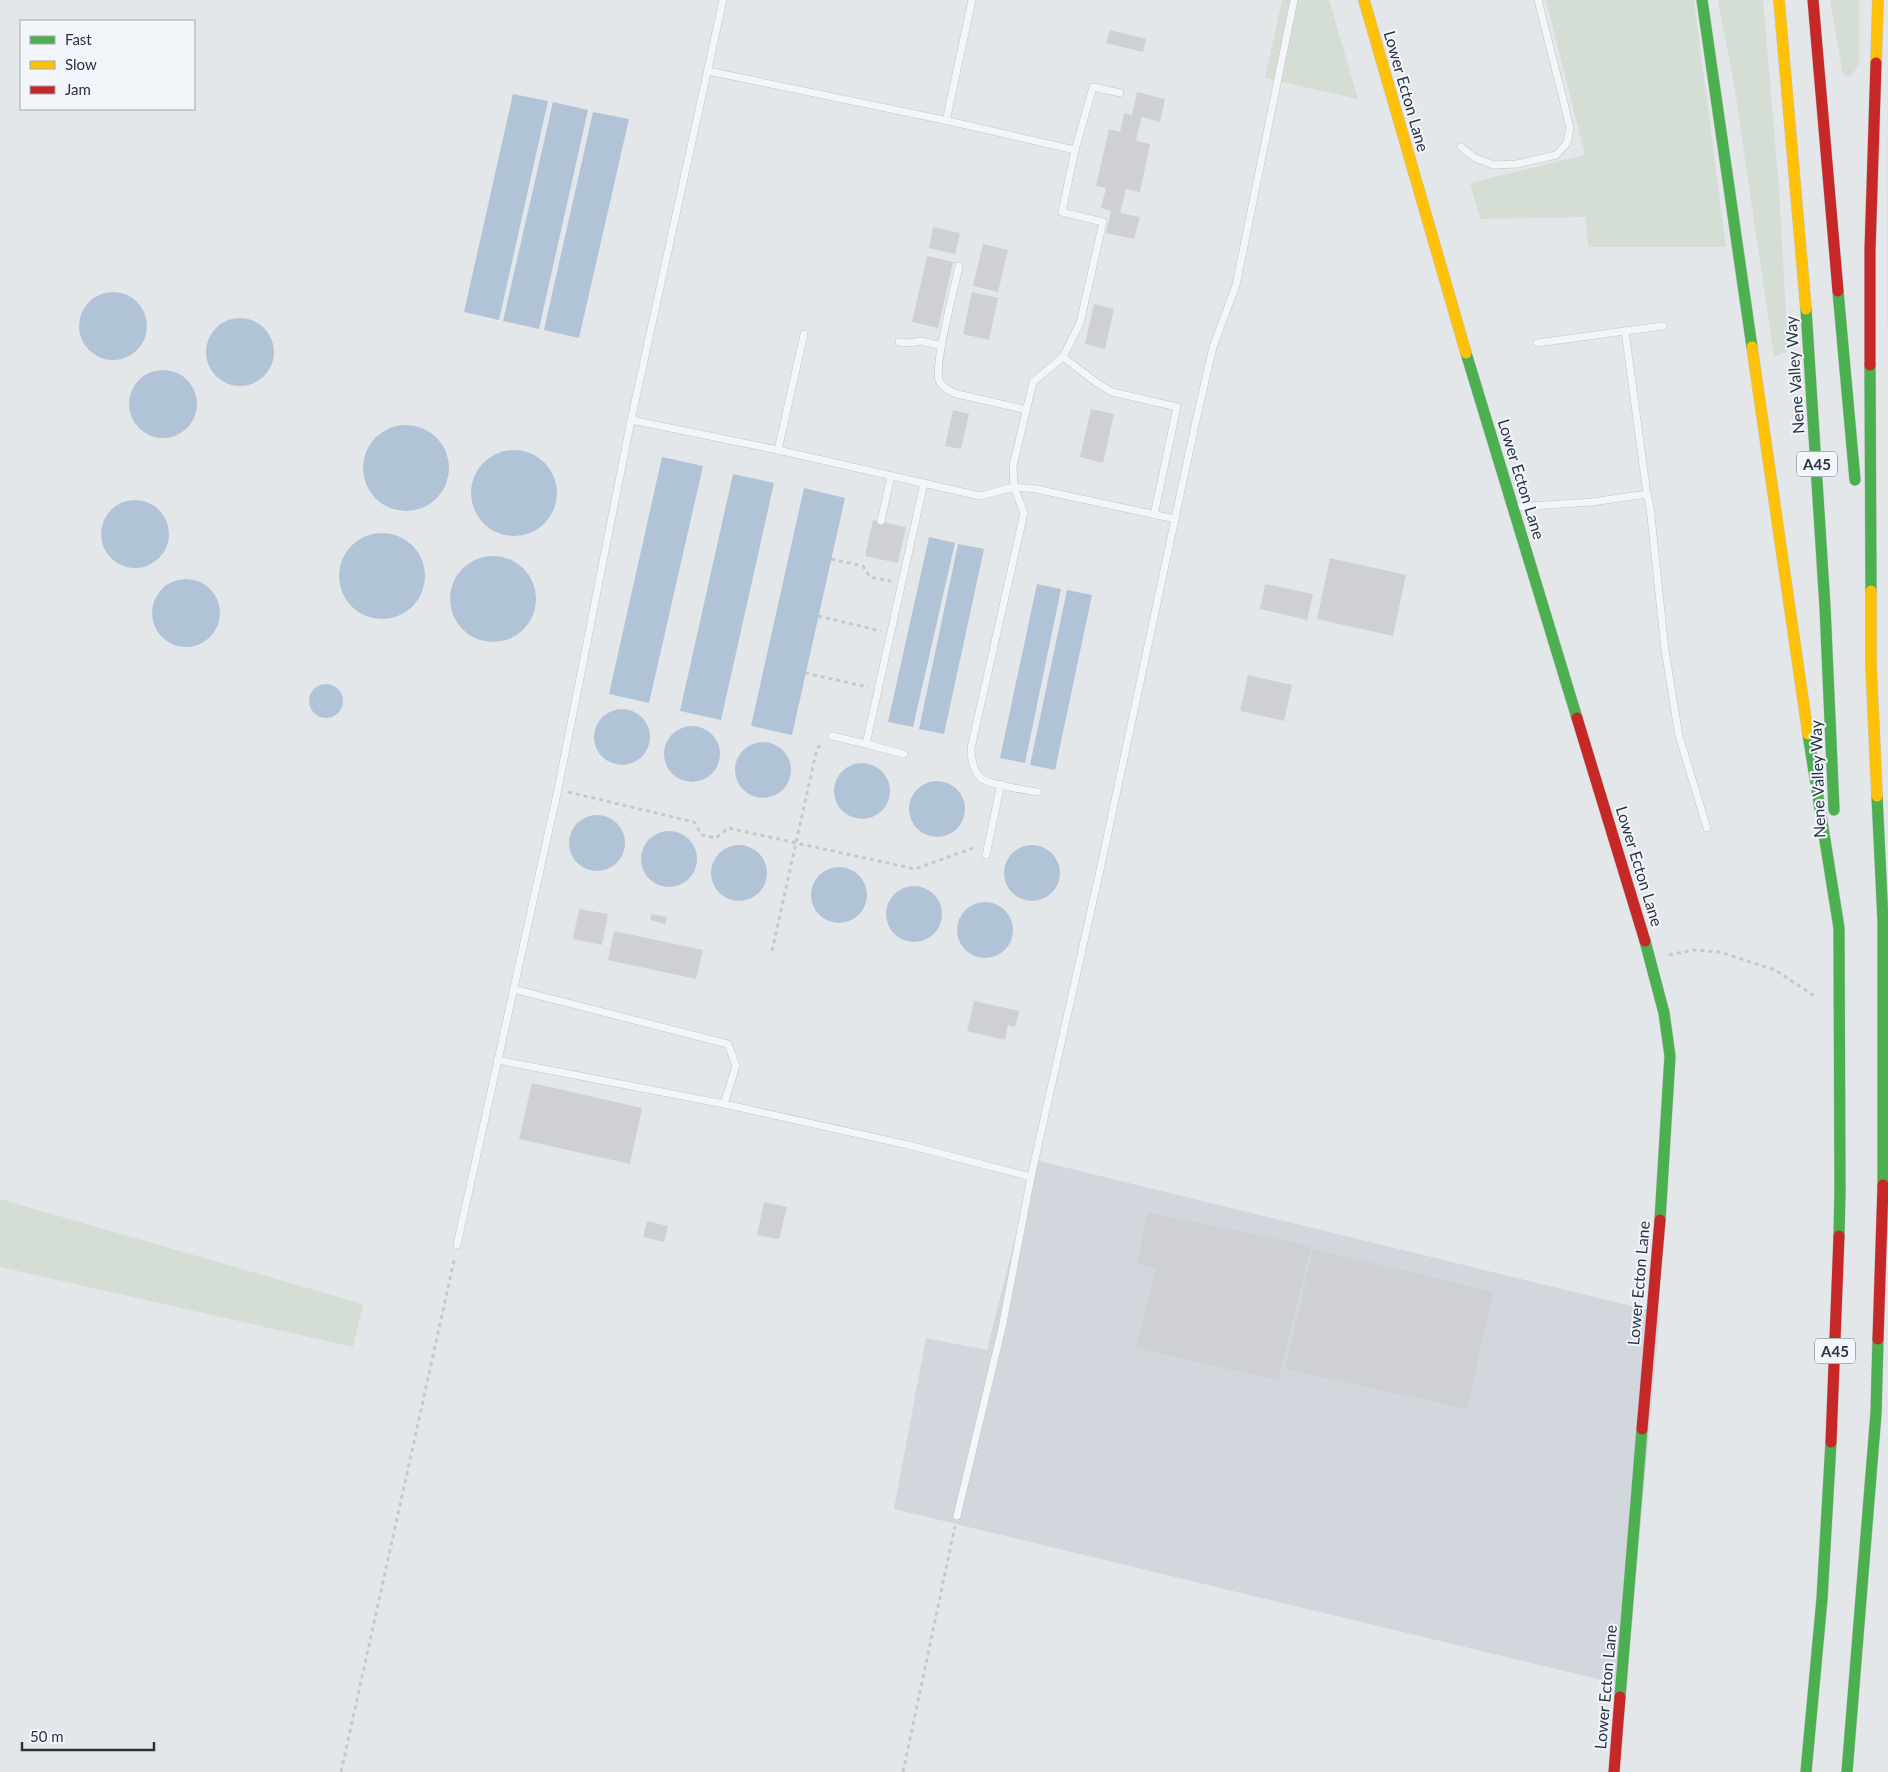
<svg xmlns="http://www.w3.org/2000/svg" width="1888" height="1772" viewBox="0 0 1888 1772" font-family="Lato,sans-serif">
<style>
.built{fill:#d2d6dd}
.green{fill:#d4ded4}
.water{fill:#b0c3d7}
.building{fill:#ced0d3}
.lines{fill:none;stroke-linecap:round;stroke-linejoin:round}
.lane-casing{stroke:#c2c5c8;stroke-width:8}
.fast-casing{stroke:#c2c5c8;stroke-width:12}
.slow-casing{stroke:#c2c5c8;stroke-width:12}
.jam-casing{stroke:#c2c5c8;stroke-width:12}
.path{stroke:#c5c8cc;stroke-width:3;stroke-dasharray:4 4;stroke-linecap:butt}
.lane{stroke:#f3f5f6;stroke-width:7}
.fast{stroke:#4caf50;stroke-width:11}
.slow{stroke:#ffc107;stroke-width:11}
.jam{stroke:#c62828;stroke-width:11}
.labels{text-anchor:middle;dominant-baseline:central;stroke-width:4;stroke-linejoin:round;paint-order:stroke}
.shield{fill:#f2f5f9;stroke:#656d7b;stroke-width:1}
.shield-label{font-size:15px;font-weight:bold;fill:#283345}
.street-label{font-size:16px;fill:#283345;stroke:#f2f5f9}
</style>
<rect width="100%" height="100%" fill="#e4e7ea"/>
<!-- built -->
<path class="built" d="M1035,1160L1660,1313L1626,1686L894,1509L926,1338L987,1350Z"/>
<!-- green -->
<g class="green">
<path d="M1282,0H1329L1358,99L1265,78Z"/>
<path d="M1546,0H1694L1726,247H1588L1586,217L1480,219L1470,183L1585,155Z"/>
<path d="M1718,0H1763L1779,189L1788,351L1774,357L1735,90Z"/>
<path d="M1830,0H1859V65L1850,77L1843,75Z"/>
<path d="M1888,19V338L1887,308Z"/>
<path d="M0,1199L363,1304L353,1347L0,1267Z"/>
</g>
<!-- water -->
<g class="water">
<path d="M513,94L548,101L499,320L464,312Z"/>
<path d="M553,102L588,110L539,329L503,321Z"/>
<path d="M593,112L629,119L579,338L544,330Z"/>
<circle cx="113" cy="326" r="34"/>
<circle cx="240" cy="352" r="34"/>
<circle cx="163" cy="404" r="34"/>
<circle cx="406" cy="468" r="43"/>
<circle cx="514" cy="493" r="43"/>
<path d="M662,457L703,466L649,703L609,694Z"/>
<path d="M733,474L774,483L721,720L680,711Z"/>
<path d="M804,488L845,498L792,735L751,726Z"/>
<circle cx="135" cy="534" r="34"/>
<circle cx="382" cy="576" r="43"/>
<path d="M929,537L955,543L913,727L888,722Z"/>
<path d="M958,544L984,549L944,734L919,729Z"/>
<circle cx="493" cy="599" r="43"/>
<circle cx="186" cy="613" r="34"/>
<path d="M1037,584L1061,589L1025,763L1000,758Z"/>
<path d="M1067,590L1092,595L1055,770L1030,765Z"/>
<circle cx="326" cy="701" r="17"/>
<circle cx="622" cy="737" r="28"/>
<circle cx="692" cy="754" r="28"/>
<circle cx="763" cy="770" r="28"/>
<circle cx="862" cy="791" r="28"/>
<circle cx="937" cy="809" r="28"/>
<circle cx="597" cy="843" r="28"/>
<circle cx="669" cy="859" r="28"/>
<circle cx="739" cy="873" r="28"/>
<circle cx="1032" cy="873" r="28"/>
<circle cx="839" cy="895" r="28"/>
<circle cx="914" cy="914" r="28"/>
<circle cx="985" cy="930" r="28"/>
</g>
<!-- building -->
<g class="building">
<path d="M1110,30L1146,39L1143,52L1106,43Z"/>
<path d="M1137,92L1165,99L1160,122L1142,117L1137,135L1136,141L1150,144L1140,192L1126,189L1120,213L1140,217L1134,239L1106,233L1111,211L1101,208L1106,188L1096,186L1109,129L1120,132L1124,113L1132,115Z"/>
<path d="M933,227L960,233L955,254L929,248Z"/>
<path d="M983,244L1008,250L998,292L973,286Z"/>
<path d="M927,256L953,262L938,328L912,322Z"/>
<path d="M972,292L998,298L989,340L963,334Z"/>
<path d="M1094,304L1114,309L1105,349L1085,344Z"/>
<path d="M1091,409L1114,414L1103,463L1080,457Z"/>
<path d="M953,410L969,414L961,449L945,446Z"/>
<path d="M873,520L906,527L898,563L865,556Z"/>
<path d="M1330,558L1406,575L1393,636L1317,619Z"/>
<path d="M1265,584L1313,594L1307,620L1260,609Z"/>
<path d="M1248,675L1292,685L1284,721L1240,711Z"/>
<path d="M579,909L608,914L602,945L573,939Z"/>
<path d="M651,914L667,917L665,924L650,920Z"/>
<path d="M614,931L703,950L696,979L608,960Z"/>
<path d="M974,1001L1019,1011L1015,1027L1008,1025L1005,1040L967,1031Z"/>
<path d="M532,1083L642,1108L630,1164L519,1139Z"/>
<path d="M764,1202L787,1207L779,1239L757,1235Z"/>
<path d="M1148,1213L1311,1246L1278,1380L1136,1348L1156,1268L1137,1264Z"/>
<path d="M647,1221L668,1226L664,1242L643,1237Z"/>
<path d="M1313,1249L1493,1292L1467,1409L1285,1369Z"/>
</g>
<g class="lines">
<defs>
<g id="lane">
<path d="M708,71L944,120L1075,150L1093,87L1120,93"/>
<path d="M946,121L972,0"/>
<path d="M1461,147L1475,158L1494,165L1517,164L1556,155L1567,143L1570,128L1565,107L1538,0"/>
<path d="M959,266C955,287 934,363 939,380C942,388 950,391 957,394L1027,410"/>
<path d="M899,342L910,343L921,341L942,346"/>
<path d="M1537,343L1625,331"/>
<path d="M1063,357L1097,383L1112,392L1177,407L1154,515"/>
<path d="M631,420L778,450L980,496L1014,487L1036,489L1175,519"/>
<path d="M778,450L804,334"/>
<path d="M1647,494L1625,331L1663,326"/>
<path d="M1515,507L1592,502L1647,494L1650,507L1665,650L1679,736L1707,828"/>
<path d="M881,521L891,476"/>
<path d="M832,736L866,744"/>
<path d="M904,754L866,744L924,483"/>
<path d="M1038,792C1026,790 989,785 981,778C973,771 971,758 971,748L1024,513L1014,487L1013,466L1033,382L1063,357L1080,323L1103,222L1062,212L1075,150"/>
<path d="M986,855L1001,784"/>
<path d="M513,989L728,1044L736,1066L724,1104"/>
<path d="M497,1060L724,1104L908,1145L1031,1177L1102,861L1195,425L1213,347L1236,285L1294,0"/>
<path d="M457,1245L558,789L631,420L723,0"/>
<path d="M957,1516L1002,1328L1031,1177"/>
</g>
<g id="fast">
<path d="M1702,0L1752,347"/>
<path d="M1838,291L1855,480"/>
<path d="M1806,309L1825,607L1834,810"/>
<path d="M1466,353L1577,718"/>
<path d="M1870,365L1871,591"/>
<path d="M1808,734L1839,928L1840,1191L1839,1236"/>
<path d="M1877,796L1883,921V1185"/>
<path d="M1645,941L1664,1013L1670,1056L1660,1220"/>
<path d="M1620,1697L1642,1429"/>
<path d="M1806,1772L1822,1599L1831,1442"/>
<path d="M1847,1772L1876,1413L1878,1339"/>
</g>
<g id="slow">
<path d="M1364,0L1466,353"/>
<path d="M1779,0L1806,309"/>
<path d="M1876,63L1878,0"/>
<path d="M1752,347L1808,734"/>
<path d="M1871,591V665L1877,796"/>
</g>
<g id="jam">
<path d="M1813,0L1838,291"/>
<path d="M1870,365V250L1876,63"/>
<path d="M1577,718L1645,941"/>
<path d="M1878,1339L1883,1185"/>
<path d="M1642,1429L1660,1220"/>
<path d="M1831,1442L1839,1236"/>
<path d="M1614,1772L1620,1697"/>
</g>
</defs>
<!-- lane casing -->
<use href="#lane" class="lane-casing"/>
<!-- fast casing -->
<use href="#fast" class="fast-casing"/>
<!-- slow casing -->
<use href="#slow" class="slow-casing"/>
<!-- jam casing -->
<use href="#jam" class="jam-casing"/>
<!-- path -->
<g class="path">
<path d="M831,559L863,566L870,577L891,581"/>
<path d="M818,616L881,631"/>
<path d="M805,673L868,687"/>
<path d="M568,792L694,822L702,835L716,838L728,828L915,869L976,847"/>
<path d="M772,951L817,748L824,743"/>
<path d="M1669,955L1693,950L1720,952L1775,970L1816,997"/>
<path d="M341,1772L455,1256"/>
<path d="M903,1772L955,1526"/>
</g>
<!-- lane -->
<use href="#lane" class="lane"/>
<!-- fast -->
<use href="#fast" class="fast"/>
<!-- slow -->
<use href="#slow" class="slow"/>
<!-- jam -->
<use href="#jam" class="jam"/>
</g>
<g class="labels">
<!-- shield labels -->
<g class="shield">
<rect x="1797" y="451.5" width="40" height="25" rx="4"/>
<rect x="1815" y="1338.5" width="40" height="25" rx="4"/>
</g>
<g class="shield-label">
<text x="1817" y="464">A45</text>
<text x="1835" y="1351">A45</text>
</g>
<!-- street labels -->
<g class="street-label">
<text transform="translate(1407 91) rotate(74)">Lower Ecton Lane</text>
<text transform="translate(1794 375) rotate(-94)">Nene Valley Way</text>
<text transform="translate(1522 479) rotate(73)">Lower Ecton Lane</text>
<text transform="translate(1817 779) rotate(-92)">Nene Valley Way</text>
<text transform="translate(1640 866) rotate(73)">Lower Ecton Lane</text>
<text transform="translate(1638 1283) rotate(-85)">Lower Ecton Lane</text>
<text transform="translate(1605 1687) rotate(-85)">Lower Ecton Lane</text>
</g>
</g>
<!-- legend -->
<rect x="20" y="20" width="175" height="90" fill="#f2f5f9" stroke="#a1a7b1"/>
<rect x="30" y="36" width="25" height="8" fill="#4caf50" stroke="#a1a7b1"/>
<text x="65" y="45" font-size="15" fill="#283345">Fast</text>
<rect x="30" y="61" width="25" height="8" fill="#ffc107" stroke="#a1a7b1"/>
<text x="65" y="70" font-size="15" fill="#283345">Slow</text>
<rect x="30" y="86" width="25" height="8" fill="#c62828" stroke="#a1a7b1"/>
<text x="65" y="95" font-size="15" fill="#283345">Jam</text>
<!-- scale -->
<path d="M22 1742v8h132v-8" fill="none" stroke="#283345" stroke-width="2.5"/>
<text x="30" y="1742" font-size="15" fill="#283345" stroke="#f2f5f9" stroke-width="4" paint-order="stroke">50 m</text>
</svg>
